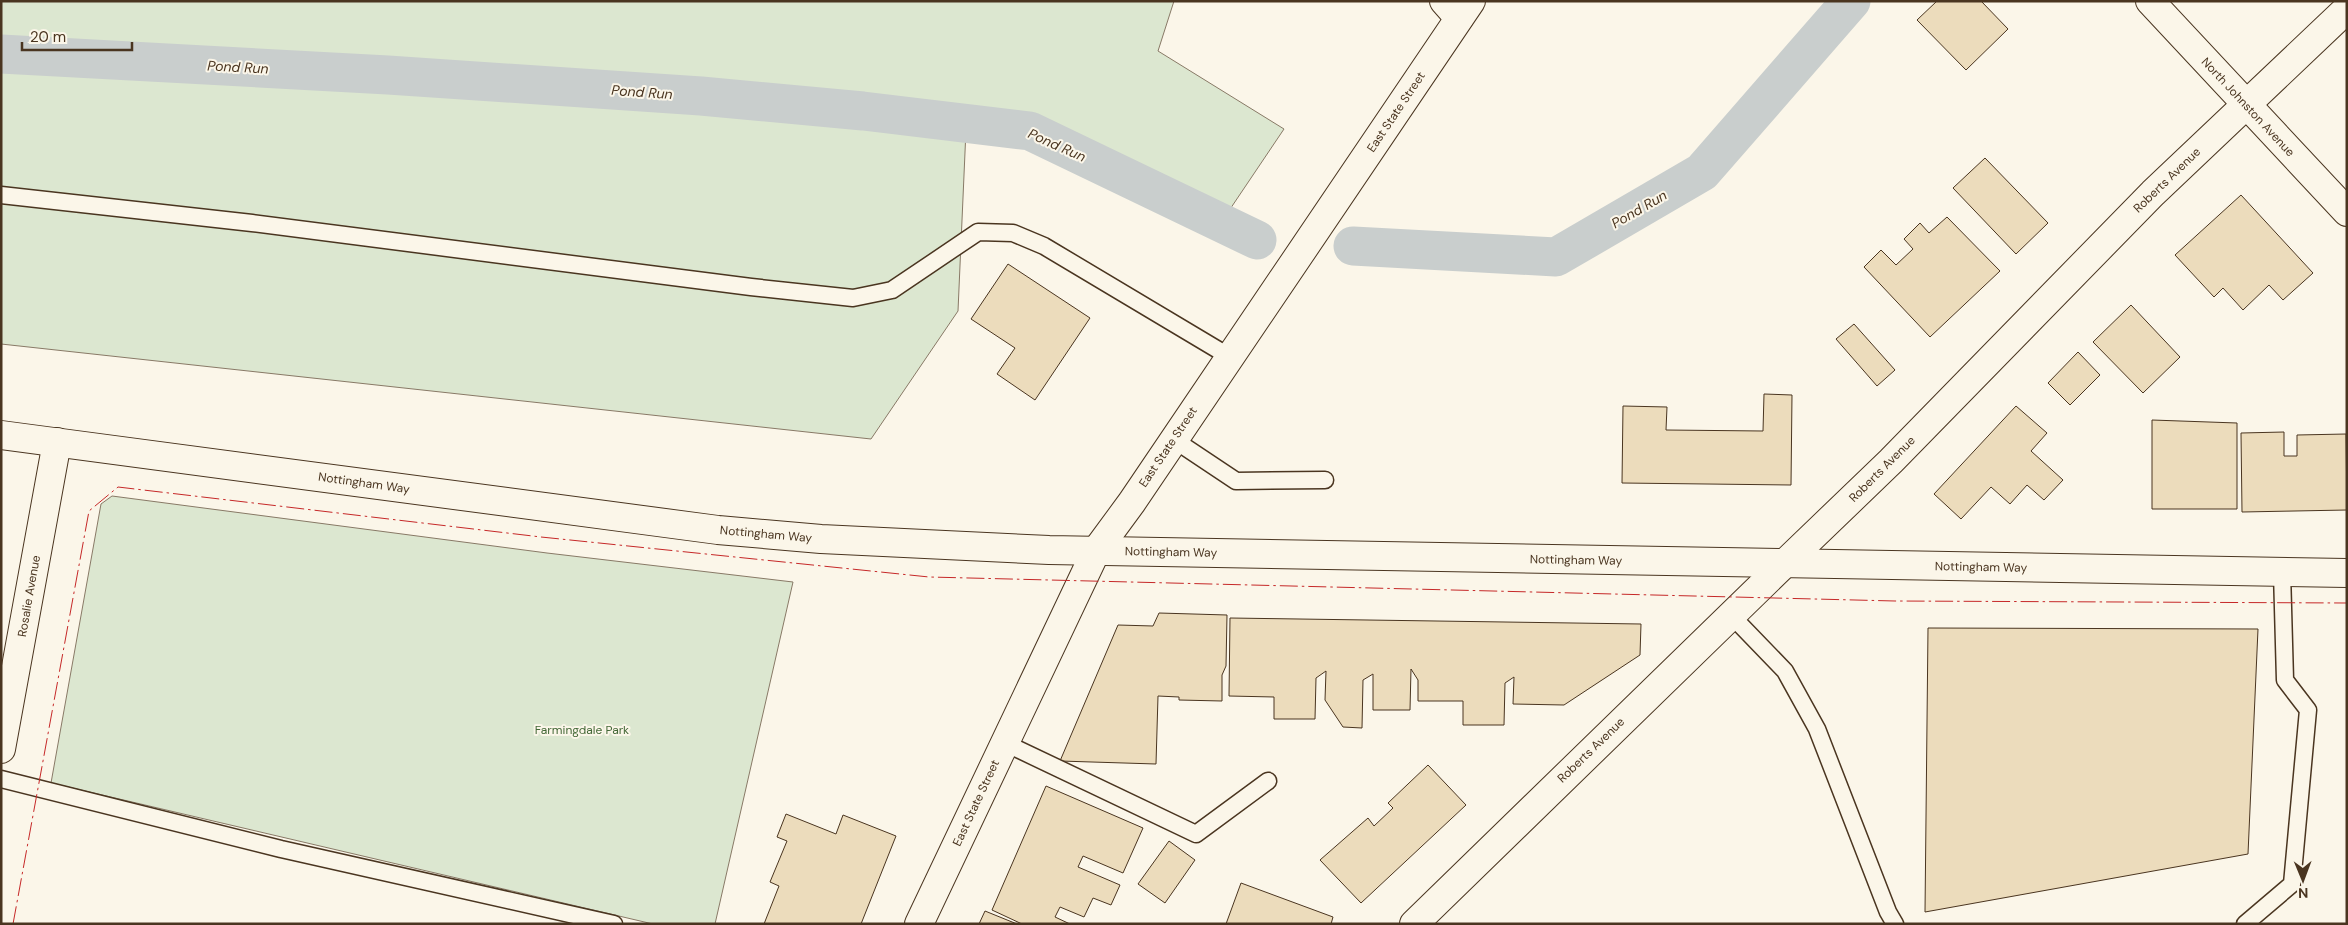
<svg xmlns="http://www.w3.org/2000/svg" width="2348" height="925" viewBox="0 0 2348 925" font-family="'DM Sans',sans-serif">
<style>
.green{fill:#dce7d0;stroke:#887966}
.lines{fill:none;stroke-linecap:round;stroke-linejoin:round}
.canal{stroke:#c9cecd;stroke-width:39}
.building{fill:#ecdcbc;stroke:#4a3520}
.service-casing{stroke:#4a3520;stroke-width:19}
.minor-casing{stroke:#4a3520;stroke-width:30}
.tertiary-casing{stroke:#4a3520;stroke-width:30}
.service{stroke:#fbf6e9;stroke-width:16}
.minor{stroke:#fbf6e9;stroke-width:28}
.tertiary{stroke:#fbf6e9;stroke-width:28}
.power{stroke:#c62828;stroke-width:1;stroke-dasharray:18 4 2.5 4;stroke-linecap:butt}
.labels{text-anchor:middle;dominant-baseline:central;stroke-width:4;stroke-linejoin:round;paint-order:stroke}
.street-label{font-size:12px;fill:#4a3520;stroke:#fbf6e9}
.park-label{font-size:12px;fill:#436837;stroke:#fbf6e9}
.water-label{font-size:14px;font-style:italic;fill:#4a3520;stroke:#fbf6e9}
</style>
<rect width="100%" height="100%" fill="#fbf6e9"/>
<!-- green -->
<g class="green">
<path d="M1,1H1174L1158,51L1284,129L1218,227L967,107L958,311L871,439L1,344Z"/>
<path d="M112,496L547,553L793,582L715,924H653L51,783L101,504Z"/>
</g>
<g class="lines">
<!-- canal -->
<g class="canal">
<path d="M1,54L388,75L701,96L863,111L1030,131L1257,240"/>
<path d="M1353,246L1556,257L1702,172L1851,1"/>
</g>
</g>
<!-- building -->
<g class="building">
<path d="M1937,1H1981L2008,29L1966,70L1917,20Z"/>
<path d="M1985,158L2048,223L2016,254L1953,188Z"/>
<path d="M2241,195L2313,273L2283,300L2269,285L2243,310L2223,288L2214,297L2175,255Z"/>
<path d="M1947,217L2000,271L1930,337L1864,267L1881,250L1896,265L1913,249L1904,239L1920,223L1929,233Z"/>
<path d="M1008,264L1090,318L1035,400L997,374L1015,348L971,319Z"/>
<path d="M2131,305L2180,357L2143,393L2093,342Z"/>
<path d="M1854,324L1895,370L1877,386L1836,339Z"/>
<path d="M2078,352L2100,375L2070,405L2048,383Z"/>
<path d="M1764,394L1792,395L1791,485L1622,483L1623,406L1667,407L1666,430L1763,431Z"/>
<path d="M2016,406L2047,433L2031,451L2063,480L2044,500L2027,485L2010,504L1991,487L1961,519L1934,494Z"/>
<path d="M2152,420L2237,423V509H2152Z"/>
<path d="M2284,432V456H2297V435L2346,434L2347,510L2242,512L2241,433Z"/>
<path d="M1159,613L1227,615L1226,666L1222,675V701L1179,700V697L1158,696L1156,764L1060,761L1118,625L1153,626Z"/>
<path d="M1230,618L1641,624L1640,655L1564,705L1513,704L1514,677L1505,683L1504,725H1463V701H1418V680L1411,669L1410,710H1373V674L1363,680L1362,728L1343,727L1325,700L1326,671L1316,678L1315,719H1274V697L1229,696Z"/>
<path d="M1928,628L2258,629L2248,854L1925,912Z"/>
<path d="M1428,765L1466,805L1361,903L1320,860L1368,818L1374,826L1393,808L1388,803Z"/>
<path d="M1046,786L1143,828L1123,873L1083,856L1078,867L1120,885L1111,905L1093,898L1084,917L1060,907L1055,917L1070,924H1022L992,910Z"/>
<path d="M786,814L836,834L843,815L896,836L861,924H764L779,886L770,882L787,841L777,837Z"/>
<path d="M1169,841L1195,860L1165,903L1138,884Z"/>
<path d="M1241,883L1333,917L1331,924H1226Z"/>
<path d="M985,911L1017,924H979Z"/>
</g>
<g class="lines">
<defs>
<g id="service">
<path d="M1,195L252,223L751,287L853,298L892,290L978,232L1013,233L1044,246L1230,357"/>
<path d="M1173,439L1236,481L1325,480"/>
<path d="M1730,614L1785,671L1817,729L1888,912L1895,924"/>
<path d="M1005,743L1196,834L1268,781"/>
<path d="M1,779L281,849L614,924"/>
<path d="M2245,924L2292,884L2308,710L2285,680L2282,572"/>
</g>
<g id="minor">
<path d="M1444,1L1459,18"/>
<path d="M2150,1L2347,212"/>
<path d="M1784,564L1891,461L2153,193L2347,9"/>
<path d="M1,749L57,442"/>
</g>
<g id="tertiary">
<path d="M1,435L718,530L821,539L1049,550L2347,573"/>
<path d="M919,924L1096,551L1132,502L1471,1"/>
<path d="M1414,924L1784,564"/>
</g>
</defs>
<!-- service casing -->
<use href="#service" class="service-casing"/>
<!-- minor casing -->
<use href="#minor" class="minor-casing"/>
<!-- tertiary casing -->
<use href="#tertiary" class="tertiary-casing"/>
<!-- service -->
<use href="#service" class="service"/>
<!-- minor -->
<use href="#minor" class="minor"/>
<!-- tertiary -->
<use href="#tertiary" class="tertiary"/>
<!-- power -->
<path class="power" d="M13,924L89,511L118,487L541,537L929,577L1895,601L2347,603"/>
</g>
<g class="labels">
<!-- street labels -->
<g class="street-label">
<text transform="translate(2248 107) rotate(47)">North Johnston Avenue</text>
<text transform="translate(1396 112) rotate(-56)">East State Street</text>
<text transform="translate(2167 180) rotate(-44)">Roberts Avenue</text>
<text transform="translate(1168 447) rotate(-56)">East State Street</text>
<text transform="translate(1882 469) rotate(-45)">Roberts Avenue</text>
<text transform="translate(364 483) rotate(8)">Nottingham Way</text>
<text transform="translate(766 534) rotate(5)">Nottingham Way</text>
<text transform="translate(1171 552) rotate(1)">Nottingham Way</text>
<text transform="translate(1576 560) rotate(1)">Nottingham Way</text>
<text transform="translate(1981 567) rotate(1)">Nottingham Way</text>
<text transform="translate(29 596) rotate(-80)">Rosalie Avenue</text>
<text transform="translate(1591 750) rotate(-44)">Roberts Avenue</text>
<text transform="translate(976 803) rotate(-65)">East State Street</text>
</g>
<!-- park labels -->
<g class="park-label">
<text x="582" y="730">Farmingdale Park</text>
</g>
<!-- water labels -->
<g class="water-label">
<text transform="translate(238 67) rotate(3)">Pond Run</text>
<text transform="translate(642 92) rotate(4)">Pond Run</text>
<text transform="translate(1057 145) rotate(24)">Pond Run</text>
<text transform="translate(1639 209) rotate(-30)">Pond Run</text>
</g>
</g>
<!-- border -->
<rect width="2348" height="925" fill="none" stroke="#4a3520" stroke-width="5"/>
<!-- north arrow -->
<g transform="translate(2303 880) rotate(179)" stroke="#fbf6e9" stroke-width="4" paint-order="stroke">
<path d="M0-4L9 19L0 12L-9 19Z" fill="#4a3520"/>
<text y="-8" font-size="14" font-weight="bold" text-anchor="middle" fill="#4a3520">N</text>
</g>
<!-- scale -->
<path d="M22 42v8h110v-8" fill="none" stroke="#4a3520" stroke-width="2.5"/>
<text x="30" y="42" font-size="15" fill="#4a3520" stroke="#fbf6e9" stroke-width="4" paint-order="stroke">20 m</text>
</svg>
